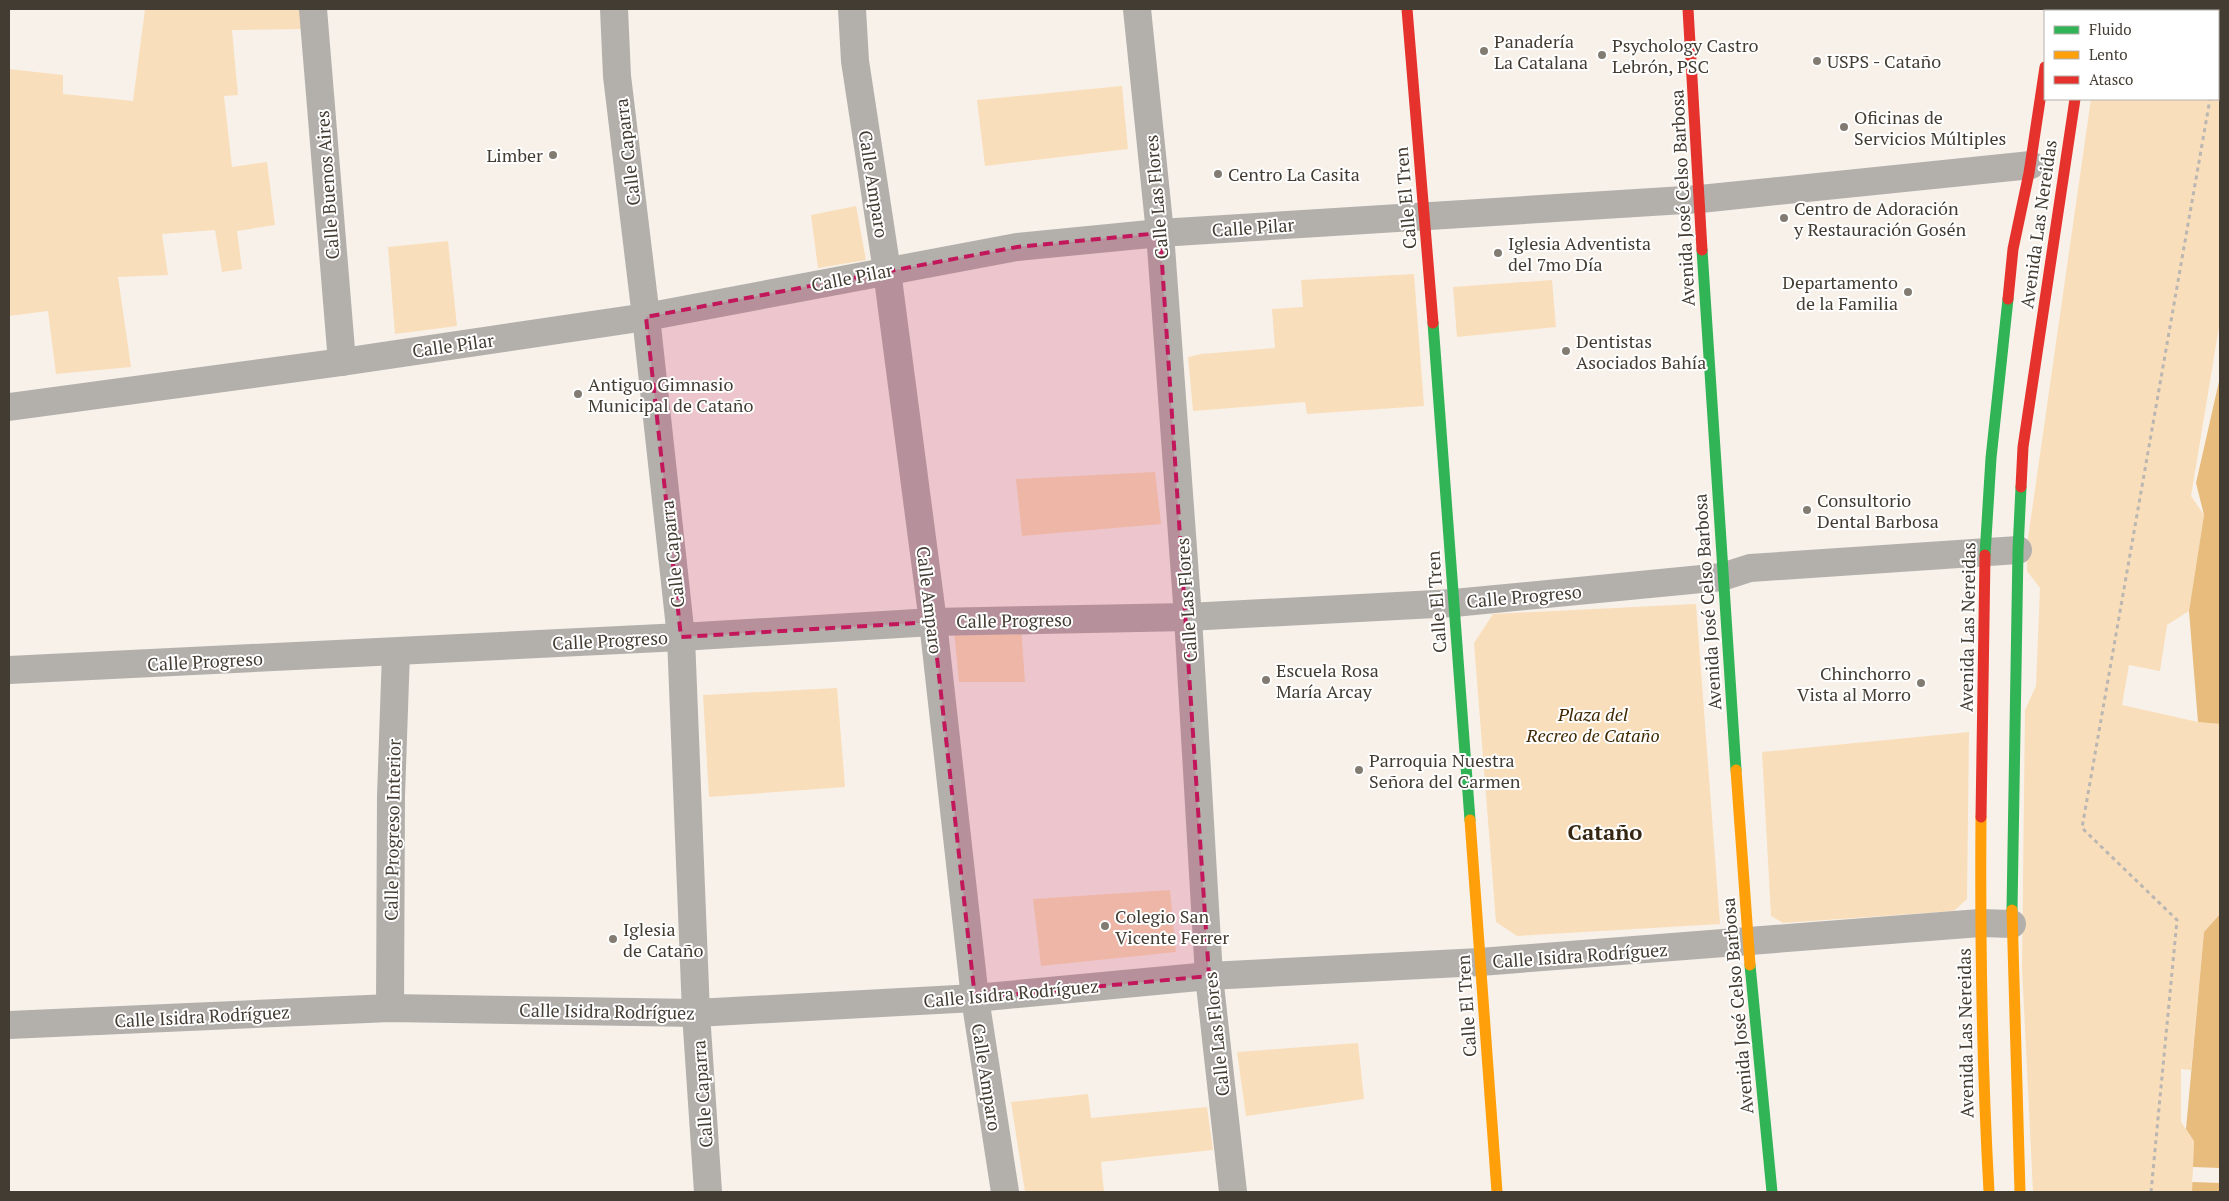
<svg xmlns="http://www.w3.org/2000/svg" width="2229" height="1201" viewBox="0 0 2229 1201" font-family="'PT Serif',serif">
<style>
.green{fill:#f9debb}
.water{fill:#e7bc7c}
.pier{fill:#f8f1e9}
.lines{fill:none;stroke-linecap:round;stroke-linejoin:round}
.path{stroke:#bab6b2;stroke-width:3;stroke-dasharray:4 4;stroke-linecap:butt}
.street{stroke:#b3b0ac;stroke-width:28}
.fast{stroke:#30b455;stroke-width:11}
.slow{stroke:#ff9f0a;stroke-width:11}
.jam{stroke:#e5322d;stroke-width:11}
.marked{fill:#c2185b;fill-opacity:0.2;stroke:#c2185b;stroke-width:4;stroke-dasharray:10 6;stroke-linejoin:round}
.poi-dot{fill:#827b72;stroke:#fff;stroke-width:2}
.labels{text-anchor:middle;dominant-baseline:central;stroke-width:4;stroke-linejoin:round;paint-order:stroke}
.poi-label{font-size:18px;fill:#433c32;stroke:#fff;text-anchor:start}
.street-label{font-size:18px;fill:#433c32;stroke:#fff}
.park-label{font-size:18px;font-style:italic;fill:#402901;stroke:#fff}
.district-label{font-size:22px;font-weight:bold;fill:#352712;stroke:#fff}
</style>
<rect width="100%" height="100%" fill="#f8f1e9"/>
<!-- green -->
<g class="green">
<path d="M145,9H300L301,29L232,30L238,95L224,96L232,167L267,162L275,225L237,231L242,269L222,272L215,230L162,234L168,275L118,277L131,367L56,374L48,311L9,316V69L63,75V94L133,101Z"/>
<path d="M2103,9H2220V321L2191,496L2204,515L2189,611L2167,625L2160,671L2129,665L2122,705L2198,722L2220,724V914L2204,932L2191,1070L2181,1069V1122L2194,1141L2192,1192H2033L2022,968L2025,710L2036,686L2040,588L2027,571V545L2091,99H2218V11H2103Z"/>
<path d="M1122,86L1128,149L985,166L977,100Z"/>
<path d="M856,206L866,260L818,268L811,215Z"/>
<path d="M448,241L457,326L395,334L388,247Z"/>
<path d="M1414,274L1424,406L1307,414L1305,402L1193,411L1188,357L1201,354L1275,348L1272,309L1303,307L1301,280Z"/>
<path d="M1552,280L1556,327L1457,337L1453,287Z"/>
<path d="M1155,472L1161,524L1022,536L1016,479Z"/>
<path d="M1696,604L1720,924L1517,936L1496,922L1474,643L1493,614Z"/>
<path d="M1021,626L1025,682H959L954,630Z"/>
<path d="M837,688L845,787L709,797L703,695Z"/>
<path d="M1969,732L1967,899L1954,911L1783,923L1771,916L1762,752Z"/>
<path d="M1170,890L1176,952L1041,966L1033,899Z"/>
<path d="M1358,1043L1364,1099L1246,1116L1237,1052Z"/>
<path d="M1088,1094L1091,1118L1207,1107L1213,1150L1101,1162L1104,1192H1025L1011,1102Z"/>
</g>
<!-- water -->
<g class="water">
<path d="M2220,377V724L2198,722L2189,611L2204,515L2196,483Z"/>
<path d="M2220,914V1192H2192L2194,1141L2186,1129L2204,932Z"/>
</g>
<!-- pier -->
<path class="pier" d="M2193,1167L2220,1168V1183L2192,1182Z"/>
<g class="lines">
<!-- path -->
<g class="path">
<path d="M2218,52L2220,38"/>
<path d="M2151,1192L2177,920L2082,828L2210,99"/>
</g>
<!-- street -->
<g class="street">
<path d="M313,9L342,362"/>
<path d="M614,9L617,76L646,317L681,637L696,1013L708,1192"/>
<path d="M852,9L855,61L887,271L933,622L975,998L1005,1192"/>
<path d="M1137,9L1160,233L1188,617L1209,976L1233,1192"/>
<path d="M9,407L342,362L646,317L1017,247L1160,233L1700,199L2031,165"/>
<path d="M9,670L681,637L933,622L1188,617L1454,603L1722,577L1750,568L2018,550"/>
<path d="M390,1008L391,796L396,652"/>
<path d="M9,1025L390,1008L696,1013L975,998L1209,976L1480,962L1980,923L2012,924"/>
</g>
<!-- fast -->
<g class="fast">
<path d="M1702,250L1736,770"/>
<path d="M1433,323L1470,820"/>
<path d="M1985,555L1991,458L2008,299"/>
<path d="M2012,910L2018,550L2021,487"/>
<path d="M1750,965L1772,1192"/>
</g>
<!-- slow -->
<g class="slow">
<path d="M2054,9V11"/>
<path d="M2088,9V11"/>
<path d="M1736,770L1750,965"/>
<path d="M1981,817C1980,942 1982,1067 1989,1192"/>
<path d="M1470,820L1497,1192"/>
<path d="M2012,910L2020,1192"/>
</g>
<!-- jam -->
<g class="jam">
<path d="M1407,9L1433,323"/>
<path d="M1688,9L1702,250"/>
<path d="M2008,299L2013,249L2029,173L2045,67"/>
<path d="M2021,487L2023,447L2075,99"/>
<path d="M1981,817L1985,555"/>
</g>
</g>
<!-- marked area -->
<path class="marked" d="M1160,233L1209,976L975,998L933,622L681,637L646,317L1017,247Z"/>
<!-- markers -->
<g class="poi-dot">
<circle cx="1484" cy="51" r="5"/>
<circle cx="1602" cy="55" r="5"/>
<circle cx="1817" cy="61" r="5"/>
<circle cx="1844" cy="127" r="5"/>
<circle cx="553" cy="155" r="5"/>
<circle cx="1218" cy="174" r="5"/>
<circle cx="1784" cy="218" r="5"/>
<circle cx="1498" cy="253" r="5"/>
<circle cx="1908" cy="292" r="5"/>
<circle cx="1566" cy="351" r="5"/>
<circle cx="578" cy="394" r="5"/>
<circle cx="1807" cy="510" r="5"/>
<circle cx="1266" cy="680" r="5"/>
<circle cx="1921" cy="683" r="5"/>
<circle cx="1359" cy="770" r="5"/>
<circle cx="1105" cy="926" r="5"/>
<circle cx="613" cy="939" r="5"/>
</g>
<g class="labels">
<!-- poi labels -->
<g class="poi-label">
<text x="1494" y="41">Panadería<tspan x="1494" dy="21">La Catalana</tspan></text>
<text x="1612" y="45">Psychology Castro<tspan x="1612" dy="21">Lebrón, PSC</tspan></text>
<text x="1827" y="61">USPS - Cataño</text>
<text x="1854" y="117">Oficinas de<tspan x="1854" dy="21">Servicios Múltiples</tspan></text>
<text x="543" y="155" text-anchor="end">Limber</text>
<text x="1228" y="174">Centro La Casita</text>
<text x="1794" y="208">Centro de Adoración<tspan x="1794" dy="21">y Restauración Gosén</tspan></text>
<text x="1508" y="243">Iglesia Adventista<tspan x="1508" dy="21">del 7mo Día</tspan></text>
<text x="1898" y="282" text-anchor="end">Departamento<tspan x="1898" dy="21">de la Familia</tspan></text>
<text x="1576" y="341">Dentistas<tspan x="1576" dy="21">Asociados Bahía</tspan></text>
<text x="588" y="384">Antiguo Gimnasio<tspan x="588" dy="21">Municipal de Cataño</tspan></text>
<text x="1817" y="500">Consultorio<tspan x="1817" dy="21">Dental Barbosa</tspan></text>
<text x="1276" y="670">Escuela Rosa<tspan x="1276" dy="21">María Arcay</tspan></text>
<text x="1911" y="673" text-anchor="end">Chinchorro<tspan x="1911" dy="21">Vista al Morro</tspan></text>
<text x="1369" y="760">Parroquia Nuestra<tspan x="1369" dy="21">Señora del Carmen</tspan></text>
<text x="1115" y="916">Colegio San<tspan x="1115" dy="21">Vicente Ferrer</tspan></text>
<text x="623" y="929">Iglesia<tspan x="623" dy="21">de Cataño</tspan></text>
</g>
<!-- street labels -->
<g class="street-label">
<text transform="translate(627 152) rotate(-97)">Calle Caparra</text>
<text transform="translate(874 184) rotate(81)">Calle Amparo</text>
<text transform="translate(327 185) rotate(-94)">Calle Buenos Aires</text>
<text transform="translate(1156 197) rotate(-95)">Calle Las Flores</text>
<text transform="translate(1405 198) rotate(-95)">Calle El Tren</text>
<text transform="translate(1682 198) rotate(-93)">Avenida José Celso Barbosa</text>
<text transform="translate(2038 224) rotate(-82)">Avenida Las Nereidas</text>
<text transform="translate(1253 227) rotate(-4)">Calle Pilar</text>
<text transform="translate(852 277) rotate(-11)">Calle Pilar</text>
<text transform="translate(453 345) rotate(-8)">Calle Pilar</text>
<text transform="translate(672 554) rotate(-96)">Calle Caparra</text>
<text transform="translate(1524 596) rotate(-5)">Calle Progreso</text>
<text transform="translate(930 600) rotate(83)">Calle Amparo</text>
<text transform="translate(1186 600) rotate(-94)">Calle Las Flores</text>
<text transform="translate(1436 602) rotate(-94)">Calle El Tren</text>
<text transform="translate(1707 602) rotate(-94)">Avenida José Celso Barbosa</text>
<text transform="translate(1014 620) rotate(-1)">Calle Progreso</text>
<text transform="translate(1967 627) rotate(-89)">Avenida Las Nereidas</text>
<text transform="translate(610 640) rotate(-3)">Calle Progreso</text>
<text transform="translate(205 661) rotate(-3)">Calle Progreso</text>
<text transform="translate(392 830) rotate(-89)">Calle Progreso Interior</text>
<text transform="translate(1580 955) rotate(-4)">Calle Isidra Rodríguez</text>
<text transform="translate(1011 993) rotate(-5)">Calle Isidra Rodríguez</text>
<text transform="translate(1466 1006) rotate(-94)">Calle El Tren</text>
<text transform="translate(1737 1006) rotate(-95)">Avenida José Celso Barbosa</text>
<text transform="translate(607 1011) rotate(1)">Calle Isidra Rodríguez</text>
<text transform="translate(202 1016) rotate(-3)">Calle Isidra Rodríguez</text>
<text transform="translate(1965 1033) rotate(-91)">Avenida Las Nereidas</text>
<text transform="translate(1216 1034) rotate(-96)">Calle Las Flores</text>
<text transform="translate(987 1077) rotate(81)">Calle Amparo</text>
<text transform="translate(702 1094) rotate(-94)">Calle Caparra</text>
</g>
<!-- park labels -->
<g class="park-label">
<text x="1593" y="714">Plaza del<tspan x="1593" dy="21">Recreo de Cataño</tspan></text>
</g>
<!-- district labels -->
<g class="district-label">
<text x="1605" y="831">Cataño</text>
</g>
</g>
<!-- border -->
<rect width="2229" height="1201" fill="none" stroke="#433c32" stroke-width="20"/>
<!-- legend -->
<rect x="2044" y="10" width="175" height="90" fill="#ffffff" stroke="#b4b1ad"/>
<rect x="2054" y="26" width="25" height="8" fill="#30b455" stroke="#b4b1ad"/>
<text x="2089" y="35" font-size="15" fill="#433c32">Fluido</text>
<rect x="2054" y="51" width="25" height="8" fill="#ff9f0a" stroke="#b4b1ad"/>
<text x="2089" y="60" font-size="15" fill="#433c32">Lento</text>
<rect x="2054" y="76" width="25" height="8" fill="#e5322d" stroke="#b4b1ad"/>
<text x="2089" y="85" font-size="15" fill="#433c32">Atasco</text>
</svg>
